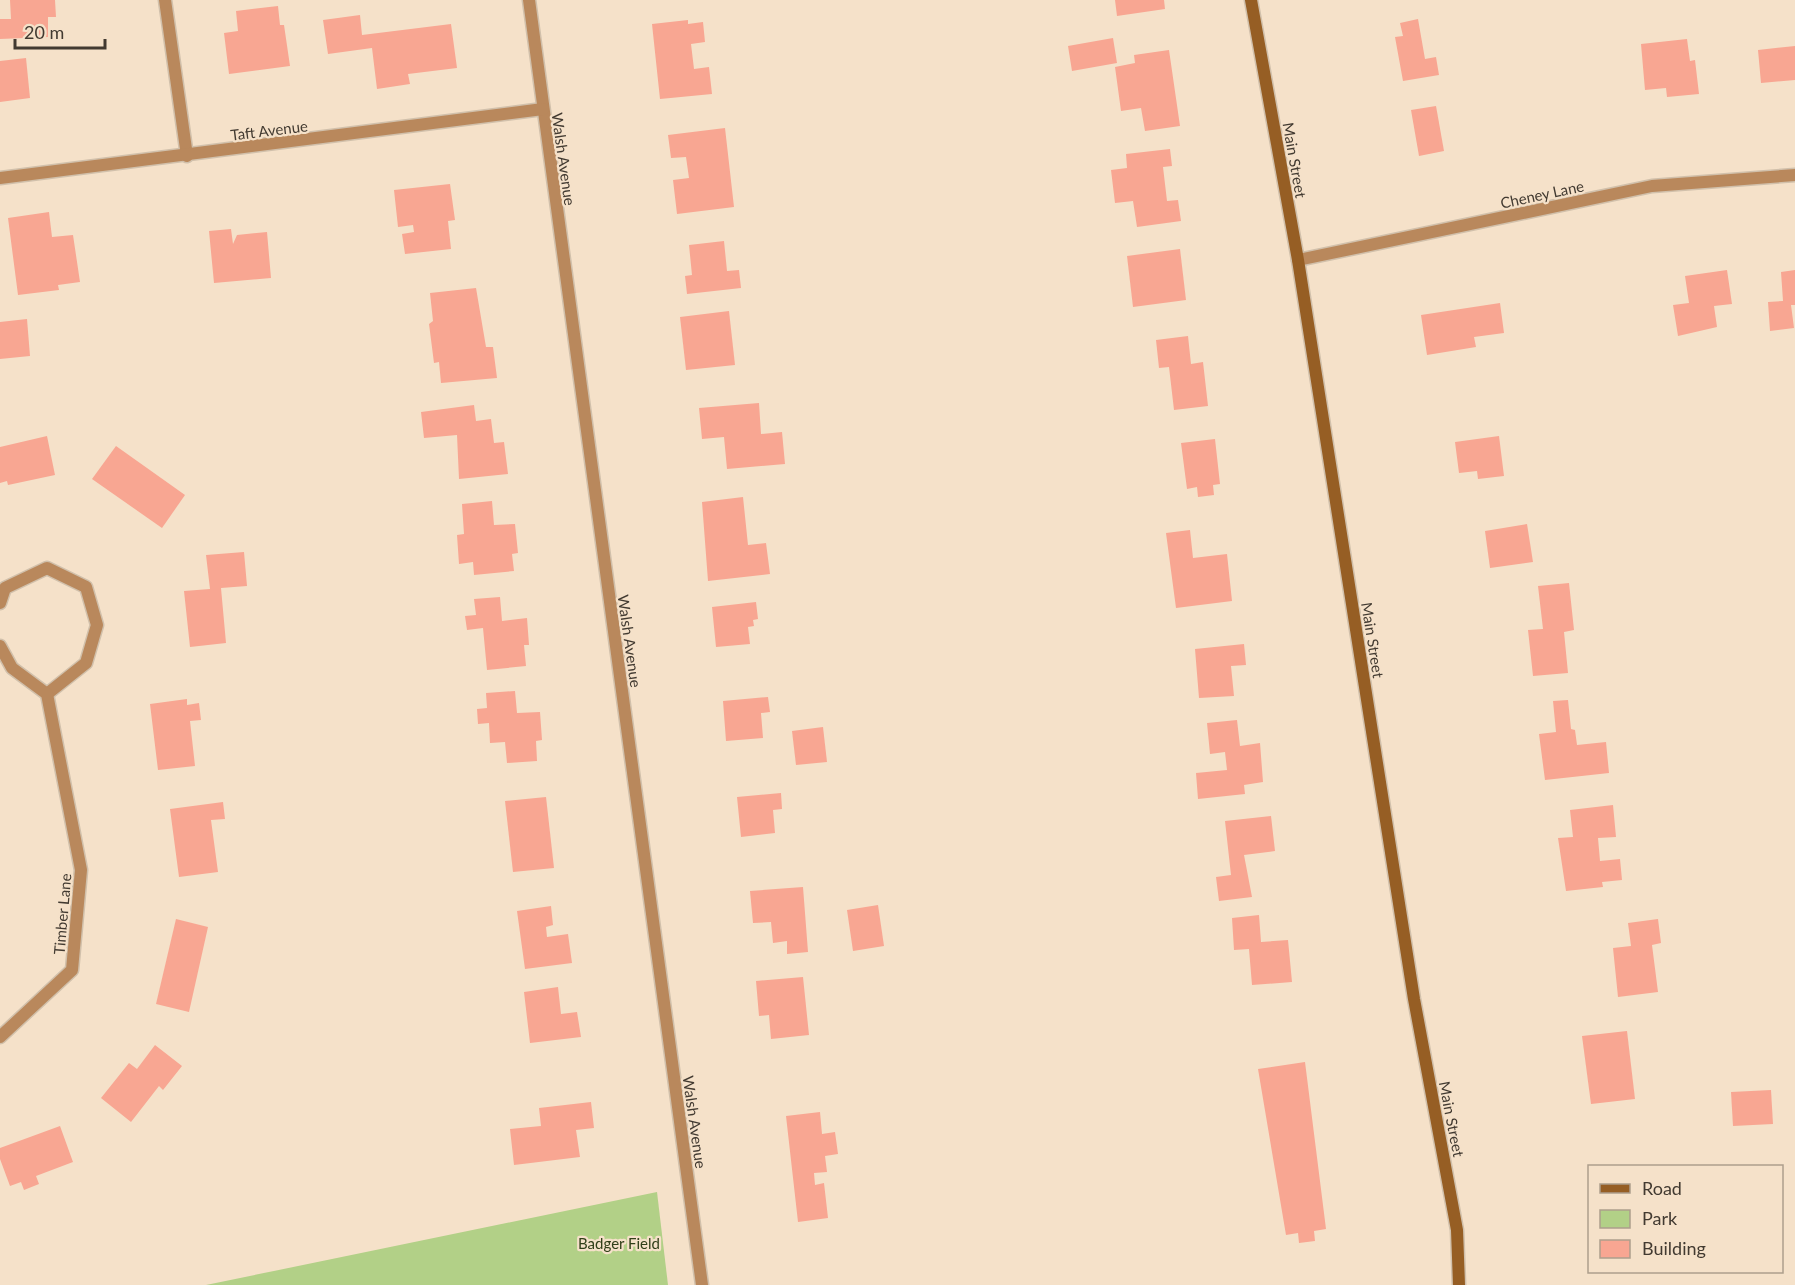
<svg xmlns="http://www.w3.org/2000/svg" width="1795" height="1285" viewBox="0 0 1795 1285" font-family="Lato,sans-serif">
<style>
.green{fill:#b2d087}
.building{fill:#f8a692}
.lines{fill:none;stroke-linecap:round;stroke-linejoin:round}
.street-casing{stroke:#d1c0ab;stroke-width:15}
.secondary-casing{stroke:#d1c0ab;stroke-width:15}
.street{stroke:#b9885c;stroke-width:12}
.secondary{stroke:#965e24;stroke-width:12}
.labels{text-anchor:middle;dominant-baseline:central;stroke-width:4.5;stroke-linejoin:round;paint-order:stroke}
.street-label{font-size:15px;fill:#423a31;stroke:#f5e1c9}
.park-label{font-size:15px;fill:#313f19;stroke:#f5e1c9}
</style>
<rect width="100%" height="100%" fill="#f5e1c9"/>
<!-- green -->
<path class="green" d="M657,1192L668,1285H206Z"/>
<!-- building -->
<g class="building">
<path d="M10,0H55L56,17H48V37L0,39V19H11Z"/>
<path d="M1115,0H1164L1165,9L1117,16Z"/>
<path d="M278,6L280,25H284L290,66L229,74L224,33L238,31L236,11Z"/>
<path d="M360,15L362,35L451,24L457,68L408,74L410,84L377,89L372,48L328,54L323,20Z"/>
<path d="M1418,19L1425,59L1436,57L1439,75L1403,81L1395,37L1403,36L1400,23Z"/>
<path d="M688,20V24L703,22L705,42L691,44L694,69L709,67L712,94L660,99L652,24Z"/>
<path d="M1113,38L1117,63L1072,71L1068,46Z"/>
<path d="M1687,39L1690,61L1695,60L1699,94L1667,97L1666,88L1645,90L1641,44Z"/>
<path d="M1795,46V80L1761,83L1758,50Z"/>
<path d="M1169,50L1180,126L1145,131L1141,108L1121,111L1115,67L1135,63L1134,55Z"/>
<path d="M26,58L30,98L0,102V61Z"/>
<path d="M1436,106L1444,151L1419,156L1411,110Z"/>
<path d="M725,128L734,207L677,214L673,180L689,178L686,157L671,158L668,135Z"/>
<path d="M1170,149L1172,166L1163,167L1167,201L1178,200L1181,221L1137,227L1133,201L1115,203L1111,170L1127,168L1126,154Z"/>
<path d="M450,184L455,220L448,221L451,249L405,254L402,234L414,232L413,225L398,227L394,190Z"/>
<path d="M49,212L52,237L73,235L80,282L58,285L59,290L18,295L8,218Z"/>
<path d="M231,229L233,244L237,235L267,232L271,278L214,283L209,231Z"/>
<path d="M724,241L727,271L739,270L741,288L687,294L685,276L692,275L689,245Z"/>
<path d="M1180,249L1186,300L1133,307L1127,256Z"/>
<path d="M1727,270L1732,304L1714,306L1717,327L1678,336L1673,305L1689,303L1685,276Z"/>
<path d="M1795,270V305H1791L1794,328L1770,331L1768,302L1783,301L1781,272Z"/>
<path d="M476,288L486,347H493L497,378L441,383L439,362L434,363L429,324L433,321L430,293Z"/>
<path d="M1500,303L1504,333L1474,337L1476,347L1427,355L1421,315Z"/>
<path d="M729,311L735,365L686,370L680,317Z"/>
<path d="M27,319L30,356L0,359V322Z"/>
<path d="M1188,336L1191,364L1203,362L1208,406L1174,410L1169,367L1159,368L1156,340Z"/>
<path d="M759,403L761,434L782,432L785,464L727,469L724,437L702,439L699,408Z"/>
<path d="M474,405L476,421L491,419L494,443L504,442L508,474L459,479L457,435L424,438L421,412Z"/>
<path d="M47,436L55,475L8,485L7,481L0,483V447Z"/>
<path d="M1499,436L1504,476L1478,479L1477,471L1459,473L1455,442Z"/>
<path d="M1215,439L1220,484L1213,485L1214,495L1198,497L1197,487L1187,489L1181,443Z"/>
<path d="M116,446L185,495L162,528L92,479Z"/>
<path d="M743,497L748,545L766,543L770,574L708,581L702,502Z"/>
<path d="M492,501L494,525L515,524L518,553L512,554L514,571L474,575L473,562L459,564L457,535L464,534L462,504Z"/>
<path d="M1527,524L1533,562L1490,568L1485,531Z"/>
<path d="M1190,530L1193,558L1227,554L1232,601L1176,608L1166,533Z"/>
<path d="M244,552L247,586L221,588L226,643L190,647L184,591L210,589L206,555Z"/>
<path d="M1569,583L1574,630L1564,632L1568,673L1533,676L1528,630L1543,629L1538,586Z"/>
<path d="M500,597L502,621L527,618L529,645H524L526,666L487,670L483,628L467,630L465,616L476,615L474,599Z"/>
<path d="M756,602L758,619L753,620L754,626L748,627L750,644L716,647L712,607Z"/>
<path d="M1244,644L1246,665L1231,666L1234,696L1199,698L1195,649Z"/>
<path d="M515,691L517,713L540,712L542,740L536,741L537,761L507,763L505,742L490,743L489,723L478,724L477,709L487,708L486,693Z"/>
<path d="M768,697L770,712L761,713L763,738L726,741L723,701Z"/>
<path d="M187,699V705L199,703L201,720L190,721L195,766L158,770L150,704Z"/>
<path d="M1568,700L1571,729L1575,730L1577,745L1606,742L1609,773L1545,780L1539,734L1556,732L1553,701Z"/>
<path d="M1237,720L1240,746L1260,743L1263,782L1244,785L1245,794L1198,799L1196,773L1227,770L1225,752L1210,754L1207,723Z"/>
<path d="M823,727L827,762L796,765L792,731Z"/>
<path d="M781,793L782,809L773,810L775,833L741,837L737,797Z"/>
<path d="M546,797L554,868L513,872L505,801Z"/>
<path d="M223,802L225,819L211,820L218,872L179,877L170,809Z"/>
<path d="M1613,805L1616,837L1598,838L1600,861L1620,859L1622,880L1602,882L1603,887L1566,891L1558,838L1573,837L1570,810Z"/>
<path d="M1271,816L1275,851L1244,855L1252,897L1219,901L1216,877L1231,875L1225,821Z"/>
<path d="M803,887L808,952L787,954V941L773,943L771,922L753,923L750,891Z"/>
<path d="M878,905L884,946L853,951L847,910Z"/>
<path d="M551,906L553,925L546,927L547,937L568,934L572,963L525,969L517,911Z"/>
<path d="M1259,915L1261,942L1288,940L1292,982L1252,985L1249,949L1234,950L1232,918Z"/>
<path d="M176,919L208,927L189,1012L156,1004Z"/>
<path d="M1658,919L1661,943L1652,945L1658,992L1618,997L1613,948L1631,946L1628,923Z"/>
<path d="M803,977L809,1035L771,1039L769,1015L759,1016L756,981Z"/>
<path d="M558,987L561,1014L577,1012L581,1037L530,1043L524,992Z"/>
<path d="M1627,1031L1635,1099L1591,1104L1582,1036Z"/>
<path d="M155,1045L182,1066L163,1090L159,1086L131,1122L101,1098L129,1063L137,1069Z"/>
<path d="M1305,1062L1326,1229L1314,1231L1315,1241L1299,1243L1298,1233L1286,1235L1258,1069Z"/>
<path d="M1771,1090L1773,1124L1733,1126L1731,1092Z"/>
<path d="M591,1102L594,1128L576,1130L580,1157L514,1165L510,1129L541,1126L539,1108Z"/>
<path d="M820,1112L822,1134L835,1132L838,1154L825,1156L827,1172L814,1173L815,1185L824,1183L828,1218L798,1222L786,1116Z"/>
<path d="M60,1126L73,1162L36,1176L39,1184L24,1190L21,1182L10,1186L0,1159V1148Z"/>
</g>
<g class="lines">
<defs>
<g id="street">
<path d="M165,0L187,156"/>
<path d="M529,0L702,1285"/>
<path d="M0,178L543,109"/>
<path d="M1298,260L1652,186L1795,175"/>
<path d="M0,603L5,588L47,568L86,587L97,625L86,663L47,694"/>
<path d="M0,646L12,668L47,694L81,870L72,970L0,1037"/>
</g>
<path id="secondary" d="M1251,0L1298,260L1414,999L1457,1230L1459,1285"/>
</defs>
<!-- street casing -->
<use href="#street" class="street-casing"/>
<!-- secondary casing -->
<use href="#secondary" class="secondary-casing"/>
<!-- street -->
<use href="#street" class="street"/>
<!-- secondary -->
<use href="#secondary" class="secondary"/>
</g>
<g class="labels">
<!-- street labels -->
<g class="street-label">
<text transform="translate(269 130) rotate(-7)">Taft Avenue</text>
<text transform="translate(564 159) rotate(82)">Walsh Avenue</text>
<text transform="translate(1295 160) rotate(80)">Main Street</text>
<text transform="translate(1542 194) rotate(-12)">Cheney Lane</text>
<text transform="translate(1373 640) rotate(81)">Main Street</text>
<text transform="translate(630 641) rotate(82)">Walsh Avenue</text>
<text transform="translate(62 914) rotate(-85)">Timber Lane</text>
<text transform="translate(1452 1119) rotate(79)">Main Street</text>
<text transform="translate(695 1122) rotate(82)">Walsh Avenue</text>
</g>
<!-- park labels -->
<g class="park-label">
<text x="619" y="1243">Badger Field</text>
</g>
</g>
<!-- legend -->
<rect x="1588" y="1165" width="195" height="108" fill="#f5e1c9" stroke="#ad9e8c" stroke-width="1.5"/>
<rect x="1600" y="1184" width="30" height="9" fill="#965e24" stroke="#ad9e8c" stroke-width="1.5"/>
<text x="1642" y="1195" font-size="18" fill="#423a31">Road</text>
<rect x="1600" y="1210" width="30" height="18" fill="#b2d087" stroke="#ad9e8c" stroke-width="1.5"/>
<text x="1642" y="1225" font-size="18" fill="#423a31">Park</text>
<rect x="1600" y="1240" width="30" height="18" fill="#f8a692" stroke="#ad9e8c" stroke-width="1.5"/>
<text x="1642" y="1255" font-size="18" fill="#423a31">Building</text>
<!-- scale -->
<path d="M15 39v9h90v-9" fill="none" stroke="#423a31" stroke-width="3"/>
<text x="24" y="39" font-size="18" fill="#423a31" stroke="#f5e1c9" stroke-width="4.5" paint-order="stroke">20 m</text>
</svg>
